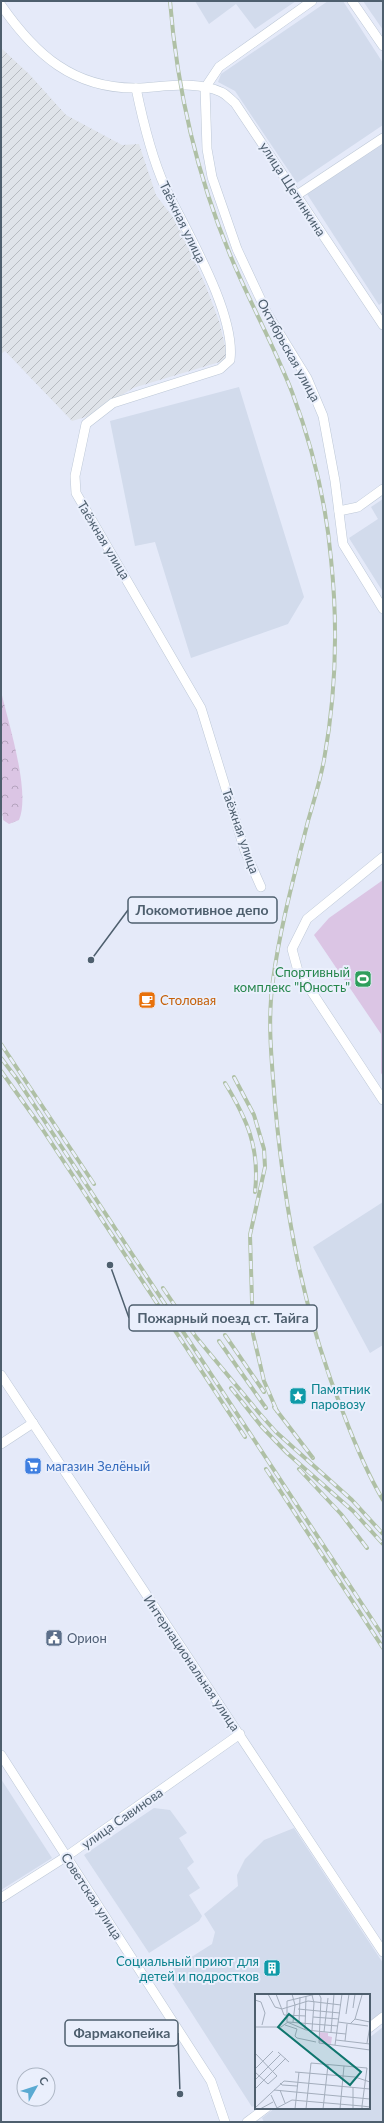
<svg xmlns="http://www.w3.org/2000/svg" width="384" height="2123" viewBox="0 0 384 2123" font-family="Lato,sans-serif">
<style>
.residential{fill:#d2dbec}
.industrial{fill:url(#industrial-furrows)}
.green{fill:#dbc5e4}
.forest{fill:url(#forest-crowns)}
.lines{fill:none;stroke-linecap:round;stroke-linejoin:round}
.minor-casing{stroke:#bdc8d7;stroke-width:10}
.minor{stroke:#fff;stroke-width:9}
.rail-casing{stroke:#afc0a5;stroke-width:4}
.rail{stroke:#eaeffc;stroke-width:2.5;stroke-dasharray:8;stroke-linecap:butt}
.labels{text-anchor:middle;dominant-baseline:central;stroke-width:4;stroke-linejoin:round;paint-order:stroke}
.street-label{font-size:13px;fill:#4e5f6e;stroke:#eaeffc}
.leisure-label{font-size:13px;fill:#27864d;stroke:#eaeffc;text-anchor:end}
.food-label{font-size:13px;fill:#c56008;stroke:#eaeffc;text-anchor:start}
.culture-label{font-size:13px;fill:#0d838f;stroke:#eaeffc;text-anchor:start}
.shop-label{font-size:13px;fill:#366cbe;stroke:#eaeffc;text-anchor:start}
.service-label{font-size:13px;fill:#4e5e75;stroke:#eaeffc;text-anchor:start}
.inset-road{fill:none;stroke:#a4aebd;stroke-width:1}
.view{fill:#0f766e;fill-opacity:0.15;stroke:#0f766e;stroke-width:2}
.inset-edge{fill:none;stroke:#4e5f6e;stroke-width:2}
.leader{fill:none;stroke:#4e5f6e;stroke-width:1.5}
.callout-dot{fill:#4e5f6e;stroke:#eaeffc;stroke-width:1.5}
.callout{fill:#eaeffc;stroke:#4e5f6e;stroke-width:1.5}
.callout-label{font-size:14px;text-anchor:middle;font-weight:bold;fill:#4e5f6e}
</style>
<defs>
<pattern id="industrial-furrows" width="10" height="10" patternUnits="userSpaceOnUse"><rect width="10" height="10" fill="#dfe3e9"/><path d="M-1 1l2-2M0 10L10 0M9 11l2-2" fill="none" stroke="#b7bbc1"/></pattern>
<pattern id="forest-crowns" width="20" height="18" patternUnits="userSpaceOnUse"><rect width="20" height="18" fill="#dbc5e4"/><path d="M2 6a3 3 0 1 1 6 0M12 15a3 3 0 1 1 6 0" fill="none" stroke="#b4a3bd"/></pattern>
</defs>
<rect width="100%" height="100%" fill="#e5eaf9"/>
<!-- residential -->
<g class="residential">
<path d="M195,1H296L255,29L236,4L209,24Z"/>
<path d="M328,1H343L383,63V125L297,183L235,91L218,82L221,74Z"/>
<path d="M363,1H383V30Z"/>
<path d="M383,143V302L379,305L307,194Z"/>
<path d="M239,387L304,597L288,624L191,658L155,542L135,546L110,421Z"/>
<path d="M383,499V592L349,538L378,519L371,507Z"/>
<path d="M383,1202V1345L370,1353L313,1247Z"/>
<path d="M1,1779L52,1858L1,1890Z"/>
<path d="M154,1808L170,1810L187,1833L179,1838L194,1862L187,1868L200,1888L189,1895L202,1916L199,1921L149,1953L84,1855Z"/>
<path d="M294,1828L383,1963V2011L369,2022V1995H256V2105L252,2107L166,1973L212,1944L215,1932L204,1914L238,1886L237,1875L245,1859L264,1840Z"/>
<path d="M383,2027V2122H264L262,2118L275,2108H369V2038Z"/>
</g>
<!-- industrial -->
<path class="industrial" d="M1,48L29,74L66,115L122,145L139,144L156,195L178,224L205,284L219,321L227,354L223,361L133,388L89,416L72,421L5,351L1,354Z"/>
<!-- green -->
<path class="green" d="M383,880V1076L381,1073V1034L314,935L329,918Z"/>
<!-- forest -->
<path class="forest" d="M1,691C8,722 31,792 19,820L9,824L3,820L1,796Z"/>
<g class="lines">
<defs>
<g id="minor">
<path d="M312,1L219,67L205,88L207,149L212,177L237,249L267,313L307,378L323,416L335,481L343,544L383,609"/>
<path d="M352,1L383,46"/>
<path d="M1,5C35,54 73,89 137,88C164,87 196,80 221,92C226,94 231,100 235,103L383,325"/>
<path d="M136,88C143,122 151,156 165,187C186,231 236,313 230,360L220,369L113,403L86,424L75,476L76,493L201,708L245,851L261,887"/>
<path d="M297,195L383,138"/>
<path d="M339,511L358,507L383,489"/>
<path d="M383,857L307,919L292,949L298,971L383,1100"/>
<path d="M1,1375L383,1952"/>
<path d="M1,1444L33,1423"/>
<path d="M1,1755L211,2081L225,2122"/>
<path d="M1,1898L67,1856L240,1734"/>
<path d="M369,2028L383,2017"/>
<path d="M247,2122L266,2108"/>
</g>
</defs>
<!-- minor casing -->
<use href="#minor" class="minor-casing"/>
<!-- minor -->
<use href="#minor" class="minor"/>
<defs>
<g id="rail">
<path d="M170,1C177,89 197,176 231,257C250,303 274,346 292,392C312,445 326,502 331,559C338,626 336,694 324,760C320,781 314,801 308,821C295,873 280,927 273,980C267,1022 272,1063 275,1104C285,1212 303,1314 344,1415C355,1444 367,1473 383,1500"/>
<path d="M1,1044L94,1184"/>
<path d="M1,1058L17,1079L383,1636"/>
<path d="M1,1071L41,1127L245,1437"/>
<path d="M234,1077L254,1115L264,1149L265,1167L250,1235L253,1334L264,1381L277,1411"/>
<path d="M225,1083C247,1119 260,1148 255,1192"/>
<path d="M163,1288L196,1337L260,1414L276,1432L352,1500L383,1534"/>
<path d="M225,1335L264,1392"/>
<path d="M219,1341L266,1408"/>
<path d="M231,1388L262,1427L287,1453L353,1511L383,1544"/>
<path d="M274,1407L313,1458"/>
<path d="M266,1469L383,1648"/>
<path d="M299,1469L341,1514L367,1548"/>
</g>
</defs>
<!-- rail casing -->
<use href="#rail" class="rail-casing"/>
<!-- rail -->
<use href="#rail" class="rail"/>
</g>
<!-- icons -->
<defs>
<symbol id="stadium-square" viewBox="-11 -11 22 22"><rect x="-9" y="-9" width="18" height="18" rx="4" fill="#2e9e5b" stroke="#eaeffc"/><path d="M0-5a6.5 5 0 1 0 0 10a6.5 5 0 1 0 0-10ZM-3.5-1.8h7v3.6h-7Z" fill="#fff"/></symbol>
<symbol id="cafe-square" viewBox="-11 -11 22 22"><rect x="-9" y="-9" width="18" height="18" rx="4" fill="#e8710a" stroke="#eaeffc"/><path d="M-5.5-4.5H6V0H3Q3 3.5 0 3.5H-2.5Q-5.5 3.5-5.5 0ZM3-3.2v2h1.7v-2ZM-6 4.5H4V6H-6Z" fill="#fff"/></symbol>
<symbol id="sight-square" viewBox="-11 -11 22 22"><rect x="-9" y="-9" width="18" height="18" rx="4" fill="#0f9aa8" stroke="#eaeffc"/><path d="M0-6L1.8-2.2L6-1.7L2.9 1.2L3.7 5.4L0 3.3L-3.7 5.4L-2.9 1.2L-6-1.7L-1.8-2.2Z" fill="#fff"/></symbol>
<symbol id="supermarket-square" viewBox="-11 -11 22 22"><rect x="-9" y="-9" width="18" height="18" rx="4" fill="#3f7fe0" stroke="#eaeffc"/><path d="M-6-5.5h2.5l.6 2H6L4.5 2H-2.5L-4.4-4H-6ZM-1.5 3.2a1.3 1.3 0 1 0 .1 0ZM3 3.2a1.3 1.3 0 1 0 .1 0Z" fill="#fff"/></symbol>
<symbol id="civic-square" viewBox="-11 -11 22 22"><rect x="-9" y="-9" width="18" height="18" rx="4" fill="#5c6f8a" stroke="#eaeffc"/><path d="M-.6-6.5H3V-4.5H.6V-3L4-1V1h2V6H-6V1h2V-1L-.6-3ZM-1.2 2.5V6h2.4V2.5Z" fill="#fff"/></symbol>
<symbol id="building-square" viewBox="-11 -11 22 22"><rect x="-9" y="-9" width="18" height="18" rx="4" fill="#0f9aa8" stroke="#eaeffc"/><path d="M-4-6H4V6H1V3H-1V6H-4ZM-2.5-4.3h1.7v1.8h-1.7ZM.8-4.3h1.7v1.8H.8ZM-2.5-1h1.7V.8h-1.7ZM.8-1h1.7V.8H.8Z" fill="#fff"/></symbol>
</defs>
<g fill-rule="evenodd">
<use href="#stadium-square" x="353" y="969" width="20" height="20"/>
<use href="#cafe-square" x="137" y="990" width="20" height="20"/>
<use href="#sight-square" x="288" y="1386" width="20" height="20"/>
<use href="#supermarket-square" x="23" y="1456" width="20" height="20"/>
<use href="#civic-square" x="44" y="1628" width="20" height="20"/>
<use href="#building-square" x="262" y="1958" width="20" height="20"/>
</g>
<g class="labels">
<!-- street labels -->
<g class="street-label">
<text transform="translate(293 189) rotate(57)">улица Щетинкина</text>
<text transform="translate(183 222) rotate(64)">Таёжная улица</text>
<text transform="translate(289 350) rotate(61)">Октябрьская улица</text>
<text transform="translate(104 540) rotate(59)">Таёжная улица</text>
<text transform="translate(241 831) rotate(71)">Таёжная улица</text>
<text transform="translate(192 1663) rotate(56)">Интернациональная улица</text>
<text transform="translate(122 1818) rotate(-35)">улица Савинова</text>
<text transform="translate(92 1896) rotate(57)">Советская улица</text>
</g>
<!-- leisure labels -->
<g class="leisure-label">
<text x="350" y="972">Спортивный<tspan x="350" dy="15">комплекс "Юность"</tspan></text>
</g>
<!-- food labels -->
<g class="food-label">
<text x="160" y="1000">Столовая</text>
</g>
<!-- culture labels -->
<g class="culture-label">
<text x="311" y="1389">Памятник<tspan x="311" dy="15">паровозу</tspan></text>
<text x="259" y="1961" text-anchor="end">Социальный приют для<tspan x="259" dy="15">детей и подростков</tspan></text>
</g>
<!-- shop labels -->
<g class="shop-label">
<text x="46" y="1466">магазин Зелёный</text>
</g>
<!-- service labels -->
<g class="service-label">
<text x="67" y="1638">Орион</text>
</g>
</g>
<!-- overview -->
<g transform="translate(255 1994)">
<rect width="115" height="115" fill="#e5eaf9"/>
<path d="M64,38L73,39V42L77,43L76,50L64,48Z" fill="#dbc5e4"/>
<path class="inset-road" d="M13,0L20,13L27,15L53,7L86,11M21,0L29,21L51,22M37,0L40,11L38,28M61,0L32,7V28L51,36L91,40M64,0L66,4L64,49L115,56M0,6L6,8L10,19L7,31M98,14L100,0M43,15L85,19M91,20L94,0M58,23L84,25M100,25L115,28M83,28L113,32M44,29L45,3M95,30L100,25L107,1M30,31L42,35L40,42L42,44L61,48M0,33H26L33,28L83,32M50,35L51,2M57,36L59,9L57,1M69,38L73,4M76,38L79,0M81,46L115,50M90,47L92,30M112,49L115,32M80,51L87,0M23,58L34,68M0,59L22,82L13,90L0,78M0,75L18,57M40,78L100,83L115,88M0,86L26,60M25,89L27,91L42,92M98,93V115M0,95L31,64M19,96L115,105M25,96L30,109M16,101L22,114M0,114L29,87L115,95M5,115L18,108M20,115L37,106L107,112V115M34,115H63M40,115L44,78M51,115L56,69L112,74L107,112L115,113M68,115L73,71M85,115L89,72"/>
<path class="view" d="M34,20L106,78L95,91L23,33Z"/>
<rect width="115" height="115" class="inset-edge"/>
</g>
<!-- callouts -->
<path class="leader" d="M91 960L128 910M110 1265L129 1318M180 2094L178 2033"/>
<g class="callout-dot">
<circle cx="91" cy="960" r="4"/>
<circle cx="110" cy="1265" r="4"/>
<circle cx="180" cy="2094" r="4"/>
</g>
<g class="callout">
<rect x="128" y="897" width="149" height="26" rx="4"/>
<rect x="129" y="1305" width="188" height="26" rx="4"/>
<rect x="65" y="2020" width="113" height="26" rx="4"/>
</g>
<g class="callout-label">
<text x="202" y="915">Локомотивное депо</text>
<text x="223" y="1323">Пожарный поезд ст. Тайга</text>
<text x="122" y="2038">Фармакопейка</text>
</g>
<!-- border -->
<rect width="384" height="2123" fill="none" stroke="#4e5f6e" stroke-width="4"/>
<!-- north arrow -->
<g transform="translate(36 2087) rotate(51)"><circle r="19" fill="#eaeffc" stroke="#acb5c3"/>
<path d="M0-3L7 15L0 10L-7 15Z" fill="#5aaad2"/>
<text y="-6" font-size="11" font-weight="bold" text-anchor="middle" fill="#4e5f6e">С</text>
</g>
</svg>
